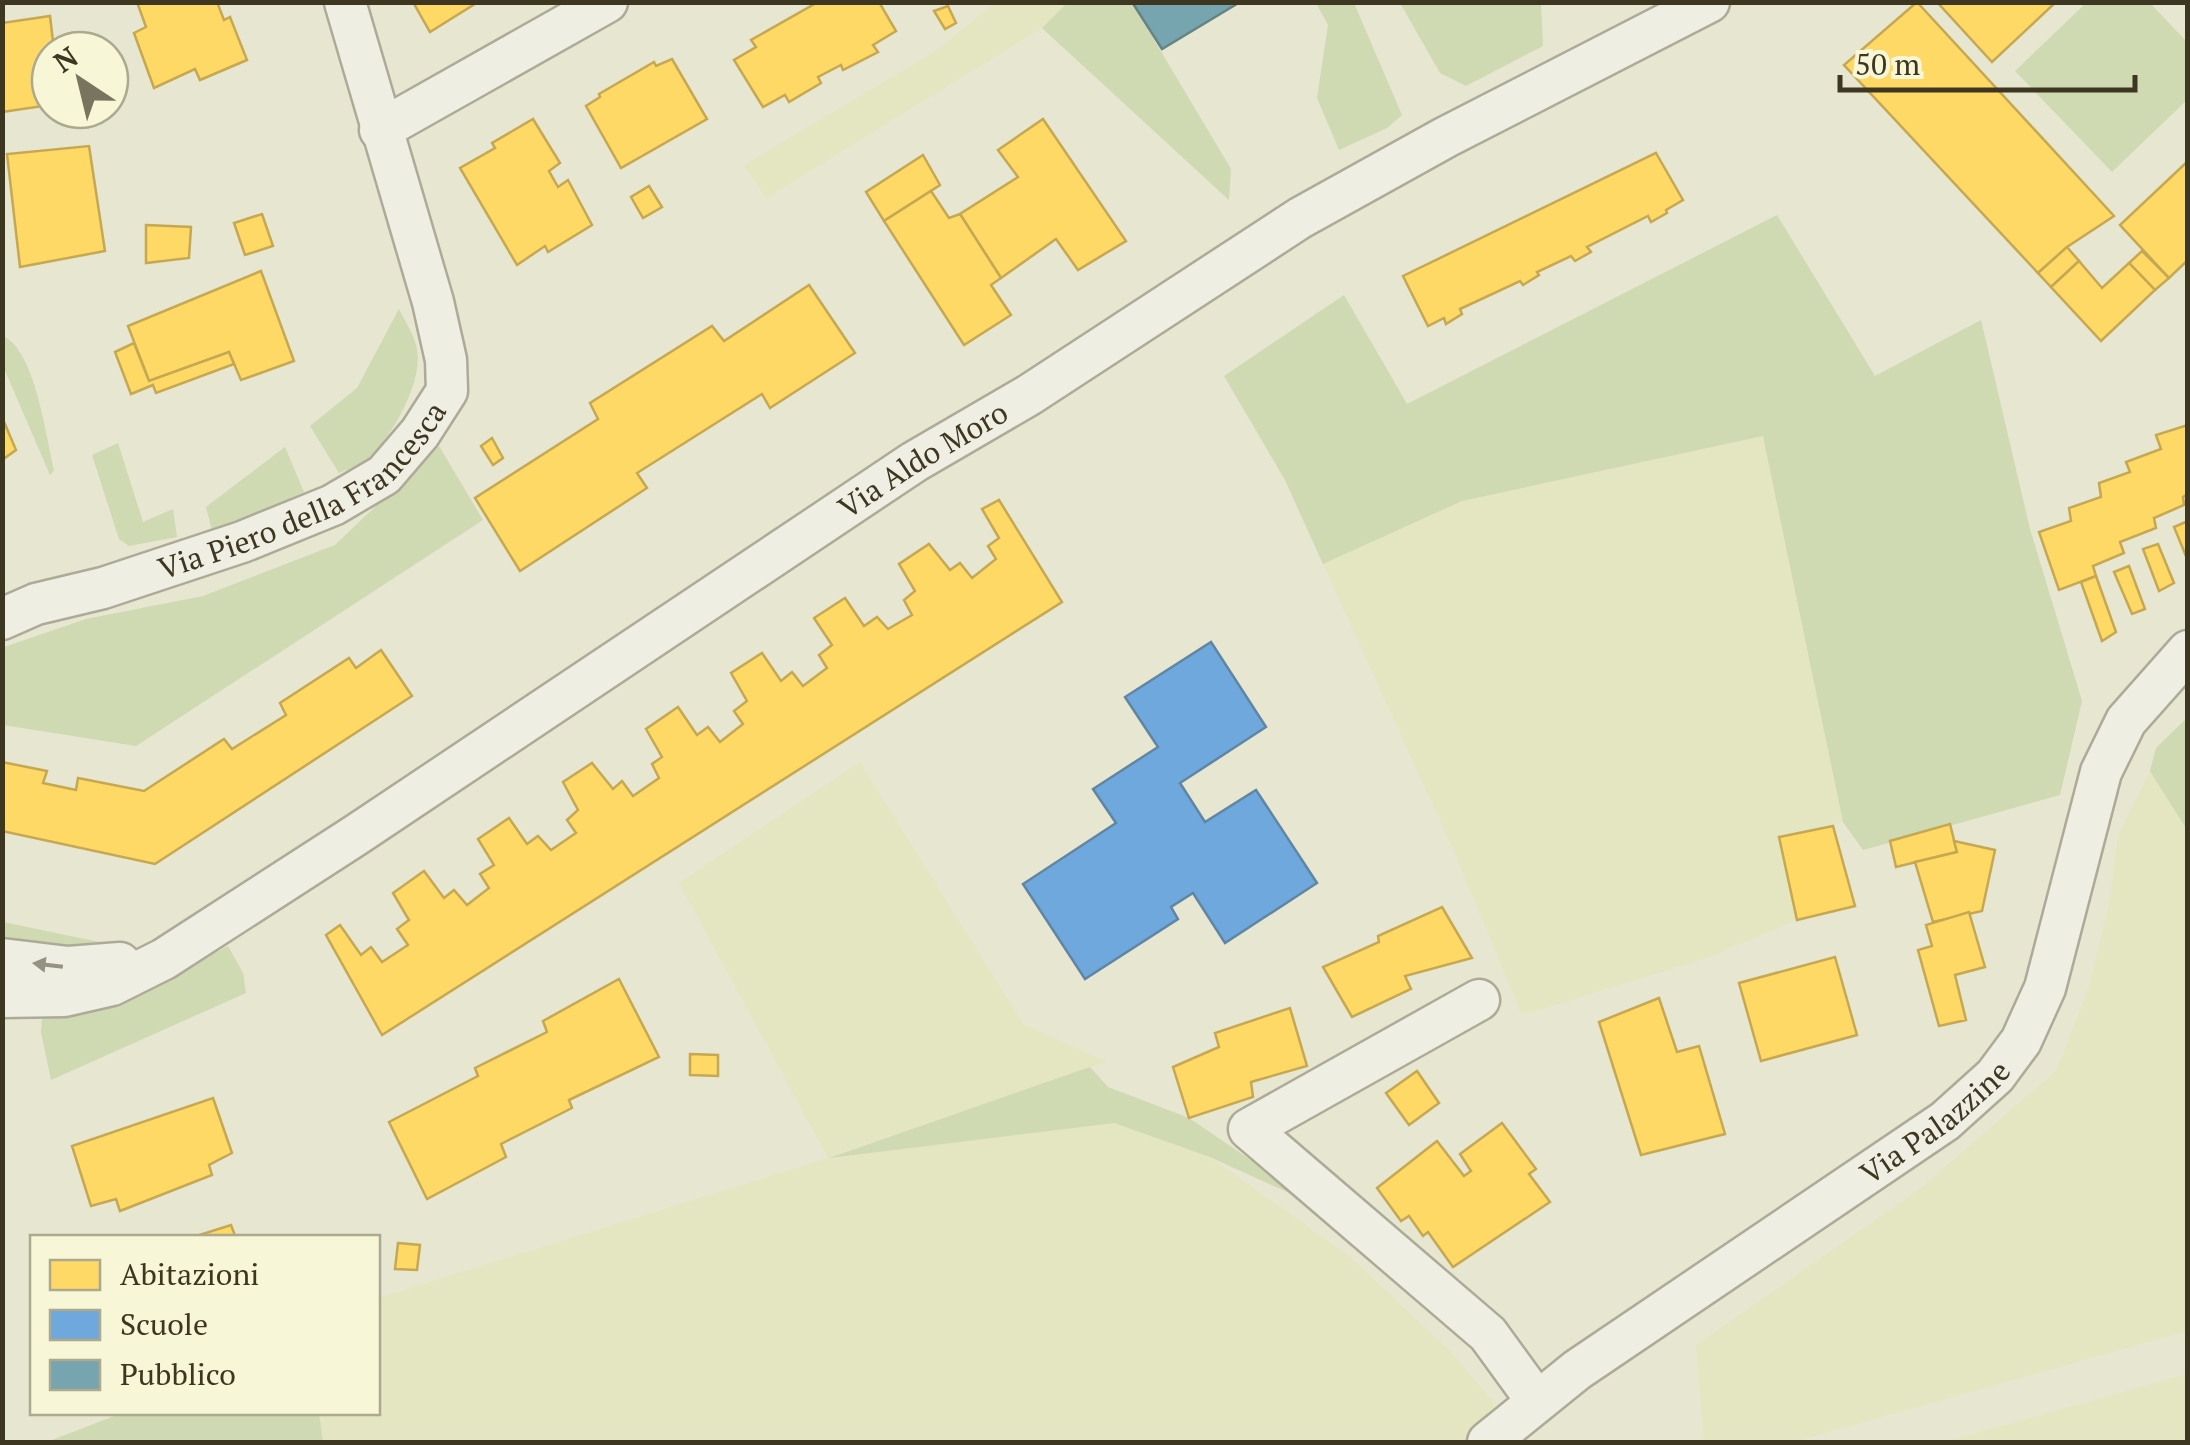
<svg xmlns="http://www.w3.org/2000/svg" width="2190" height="1445" viewBox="0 0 2190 1445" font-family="'PT Serif',serif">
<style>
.farmland{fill:#e4e6c1}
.green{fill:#cfd9b2}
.homes{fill:#ffd966;stroke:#c5a851;stroke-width:2.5}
.schools{fill:#6fa8dc;stroke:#6086a4;stroke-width:2.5}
.public{fill:#76a5af;stroke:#658484;stroke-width:2.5}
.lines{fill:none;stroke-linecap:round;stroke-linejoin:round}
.street-casing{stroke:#adaa98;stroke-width:45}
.street{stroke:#efeee2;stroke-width:40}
.oneway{fill:#969281}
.labels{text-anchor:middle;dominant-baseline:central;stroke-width:10;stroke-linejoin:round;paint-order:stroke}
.street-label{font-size:30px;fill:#3d3620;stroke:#f7f6d7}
</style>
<rect width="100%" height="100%" fill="#e7e6d0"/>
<!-- farmland -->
<g class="farmland">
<path d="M996,2L1068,3L1042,28L766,198L744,165L934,52Z"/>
<path d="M1764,436L1843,822L1779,838L1797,920L1707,958L1522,1015L1452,847L1323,564L1462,501Z"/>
<path d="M860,762L1023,1024L1107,1062L835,1155L1115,1123L1210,1157L1349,1256L1449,1350L1496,1405L1464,1442H323L319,1413L378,1412V1298L828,1158L679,883Z"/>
<path d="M2150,771L2187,831V1331L1793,1442H1704L1696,1345L1921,1188L2056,1071L2088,990L2109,904L2118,836Z"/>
<path d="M2187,1374V1442H1943H1944Z"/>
</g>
<!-- green -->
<g class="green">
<path d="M1068,2L1132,3L1231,169L1229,200L1042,28Z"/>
<path d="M1316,3H1354L1402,115L1387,128L1339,150L1317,98L1328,25Z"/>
<path d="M1400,3H1541L1543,46L1466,86L1440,73Z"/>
<path d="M2086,3H2150L2187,42V100L2112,172L2015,71Z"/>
<path d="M1777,215L1875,376L1981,320L2030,529L2082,701L2060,795L1863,850L1843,822L1763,436L1462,501L1323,564L1285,480L1224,376L1344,295L1407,404Z"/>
<path d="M399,309C405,321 413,333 416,345C426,378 392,437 368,459C361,465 348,469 339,473L310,426L357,388Z"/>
<path d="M3,336C35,350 46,436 54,470L50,475L3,366Z"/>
<path d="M118,443L143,522L173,509L177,537L129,546L119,539L92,455Z"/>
<path d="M439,446L483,520L136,746L3,725L4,647L86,619L203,596L335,545Z"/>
<path d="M285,447L304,492L213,534L206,507Z"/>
<path d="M2187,718V830L2150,771L2156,748Z"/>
<path d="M3,922L123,947L110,950L3,945Z"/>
<path d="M228,946L243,973L246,993L51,1080L41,1032L42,1019L54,1009L141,992Z"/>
<path d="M1090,1067L1108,1087L1189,1118L1318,1206L1210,1157L1114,1123L829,1158Z"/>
<path d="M122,1413H319L323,1442H47Z"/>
</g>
<!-- homes -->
<g class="homes">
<path d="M137,2H217L224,20L230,17L247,60L200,80L195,69L154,88L134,33L146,27Z"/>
<path d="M413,2H478L430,32Z"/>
<path d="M818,2H879L896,31L873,45L878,52L843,70L841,65L818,77L821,83L789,102L785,95L763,107L734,60L756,47L751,40Z"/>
<path d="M1917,2L2114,216L2067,247L2038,273L1844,65Z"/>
<path d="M1937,2H2056L1992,62Z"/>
<path d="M948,6L956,23L945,29L934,11Z"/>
<path d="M50,16L54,50H50V105L2,112V23Z"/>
<path d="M672,59L707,119L621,168L586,106L600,97L599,94L654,62L656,66Z"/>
<path d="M533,119L560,163L549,171L558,187L568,180L592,225L548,252L545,246L517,265L460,168L495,148L492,143Z"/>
<path d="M1043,119L1126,241L1078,270L1056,239L1001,278L960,214L1018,177L998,150Z"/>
<path d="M89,146L105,251L20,267L7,154Z"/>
<path d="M1656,153L1683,200L1666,210L1667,213L1651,222L1648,216L1587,247L1591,252L1575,261L1571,256L1537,272L1539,275L1523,285L1520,281L1460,309L1462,314L1446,324L1444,318L1428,326L1403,276Z"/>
<path d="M923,155L940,185L884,221L866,192Z"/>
<path d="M2188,161V260L2169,278L2120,225Z"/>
<path d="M649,186L662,207L643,218L631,197Z"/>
<path d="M931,191L949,218L960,214L1001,278L991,285L1011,315L964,345L884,221Z"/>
<path d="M262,214L273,246L245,255L234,223Z"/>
<path d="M146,225L191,227L189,258L146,263Z"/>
<path d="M2067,247L2079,261L2051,287L2038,273Z"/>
<path d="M2142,251L2169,278L2155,290L2129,263Z"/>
<path d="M2079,261L2102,288L2129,263L2155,290L2101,341L2051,287Z"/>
<path d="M261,271L294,361L241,380L229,352L149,381L128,326Z"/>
<path d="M809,285L855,353L770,408L762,394L637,473L647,488L520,571L475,498L598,419L590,403L712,326L724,341Z"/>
<path d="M134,343L149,381L229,352L234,364L156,393L153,385L131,394L115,352Z"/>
<path d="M2,417L16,450L2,460Z"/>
<path d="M2188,425V494L2183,497L2184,505L2154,518L2156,528L2120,542L2124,553L2093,566L2096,576L2059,590L2039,532L2071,521L2069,508L2101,497L2099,483L2130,472L2126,462L2161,449L2156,435Z"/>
<path d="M492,438L503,458L493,465L481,446Z"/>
<path d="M999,500L1062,602L382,1035L326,935L340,925L361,955L371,947L382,962L408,945L397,929L409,920L393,893L424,871L444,898L454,890L467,905L489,888L480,874L494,865L478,839L509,818L527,844L538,836L551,850L576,833L567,820L578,810L563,782L592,763L613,789L622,781L633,796L659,778L652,764L662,757L646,729L678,707L697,735L708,727L720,742L743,724L734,711L747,701L731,673L762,653L781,681L792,672L803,686L827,668L819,655L832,645L814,618L845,598L864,626L877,617L888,629L912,615L904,600L915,591L899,564L929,544L950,570L960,563L972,578L996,559L988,546L999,538L982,509Z"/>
<path d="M2188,521V561L2174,527Z"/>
<path d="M2158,544L2174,583L2159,591L2143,549Z"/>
<path d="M2129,566L2145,609L2132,614L2114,572Z"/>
<path d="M2096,576L2116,632L2102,641L2081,582Z"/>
<path d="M381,650L412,696L155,864L2,831V762L47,771L43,783L76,790L78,778L144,791L224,739L232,749L286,715L280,703L349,658L356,668Z"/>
<path d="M1950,824L1957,852L1896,867L1890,841Z"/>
<path d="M1833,826L1855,906L1797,920L1779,837Z"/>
<path d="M1954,841L1995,850L1982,911L1933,922L1915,862L1957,852Z"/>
<path d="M1442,907L1472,958L1405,976L1411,989L1352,1017L1323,967L1379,942L1378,936Z"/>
<path d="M1969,912L1985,967L1955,975L1966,1020L1939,1026L1918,950L1932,946L1926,925Z"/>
<path d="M1835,957L1857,1035L1761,1061L1739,983Z"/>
<path d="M619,979L659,1057L569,1100L572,1108L501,1144L506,1157L427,1199L389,1122L478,1076L475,1068L547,1032L543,1021Z"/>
<path d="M1659,998L1677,1052L1699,1046L1725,1134L1641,1155L1599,1022Z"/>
<path d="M1290,1008L1307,1066L1251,1082L1253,1097L1189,1118L1173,1067L1219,1047L1215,1033Z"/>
<path d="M690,1054L718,1055V1076L690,1075Z"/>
<path d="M1417,1071L1439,1103L1409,1125L1386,1093Z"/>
<path d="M213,1098L232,1153L209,1165L212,1175L120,1211L116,1199L91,1206L72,1146Z"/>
<path d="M1502,1123L1536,1169L1529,1174L1550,1202L1453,1267L1428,1232L1423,1236L1409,1216L1401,1221L1377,1188L1437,1141L1464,1176L1471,1171L1460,1154Z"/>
<path d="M231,1225L236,1238H190Z"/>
<path d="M398,1243L420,1245L417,1270L395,1269Z"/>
</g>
<!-- schools -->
<path class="schools" d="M1211,642L1266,727L1180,783L1205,822L1256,790L1317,883L1225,943L1193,893L1171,907L1178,919L1085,979L1023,884L1116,823L1093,789L1158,747L1125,697Z"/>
<!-- public -->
<path class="public" d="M1132,2H1240L1162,49Z"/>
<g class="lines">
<defs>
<g id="street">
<path d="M380,130L607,2"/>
<path id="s1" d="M2,619L36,604L103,588L242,542L333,505L384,475L420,433L447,391L446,360L433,302L345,2"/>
<path d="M2,959L68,967L120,963"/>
<path id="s2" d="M2,997L64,996L112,985L164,959L356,835L914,462L1029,395L1300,218L1446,137L1709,2"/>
<path d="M1479,1000L1249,1129L1488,1334L1536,1400"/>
<path id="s3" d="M1488,1442L1577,1370L1945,1121L1995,1076L2021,1041L2045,988L2101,772L2126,721L2188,651"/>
</g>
</defs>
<!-- street casing -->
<use href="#street" class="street-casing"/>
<!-- street -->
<use href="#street" class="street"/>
</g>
<!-- one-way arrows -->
<defs><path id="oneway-solid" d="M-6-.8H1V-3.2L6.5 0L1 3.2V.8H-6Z" transform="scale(2.5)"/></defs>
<use class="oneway" href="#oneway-solid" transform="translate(48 965) rotate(-173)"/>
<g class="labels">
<!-- street labels -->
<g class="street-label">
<text stroke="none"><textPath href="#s2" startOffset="1078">Via Aldo Moro</textPath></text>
<text stroke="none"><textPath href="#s1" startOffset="332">Via Piero della Francesca</textPath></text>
<text stroke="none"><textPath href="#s3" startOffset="550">Via Palazzine</textPath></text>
</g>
</g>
<!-- border -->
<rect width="2190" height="1445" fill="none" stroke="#3d3620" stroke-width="10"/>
<!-- legend -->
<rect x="30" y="1235" width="350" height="180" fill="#f7f6d7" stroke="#ada98e" stroke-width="2.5"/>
<rect x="50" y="1260" width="50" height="30" fill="#ffd966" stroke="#ada98e" stroke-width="2.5"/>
<text x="120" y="1285" font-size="30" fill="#3d3620">Abitazioni</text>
<rect x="50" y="1310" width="50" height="30" fill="#6fa8dc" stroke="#ada98e" stroke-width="2.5"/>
<text x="120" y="1335" font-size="30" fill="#3d3620">Scuole</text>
<rect x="50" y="1360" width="50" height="30" fill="#76a5af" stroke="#ada98e" stroke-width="2.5"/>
<text x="120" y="1385" font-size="30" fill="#3d3620">Pubblico</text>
<!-- north arrow -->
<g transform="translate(80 80) rotate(325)"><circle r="48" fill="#f7f6d7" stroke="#ada98e" stroke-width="2.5"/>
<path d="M0-8L18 38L0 25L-18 38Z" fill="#78745e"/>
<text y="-15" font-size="28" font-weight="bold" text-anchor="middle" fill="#3d3620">N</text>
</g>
<!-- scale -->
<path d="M1840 75v15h295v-15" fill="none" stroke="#3d3620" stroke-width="5"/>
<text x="1855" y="75" font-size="30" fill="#3d3620" stroke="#f7f6d7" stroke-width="8" paint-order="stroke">50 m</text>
</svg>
